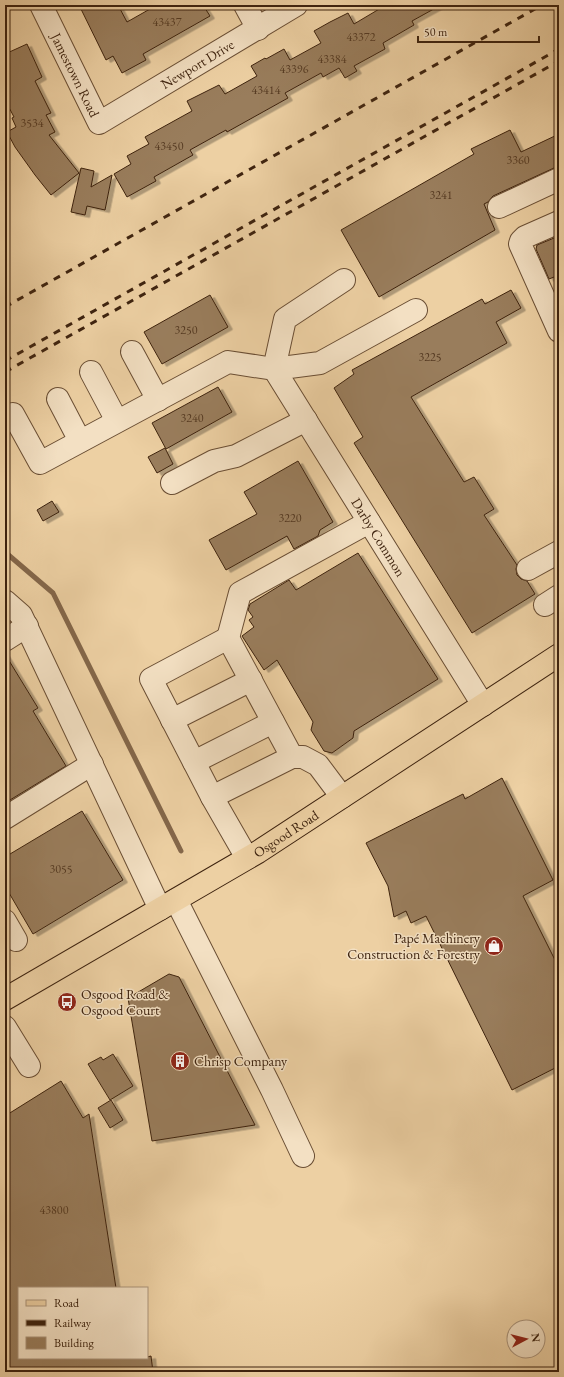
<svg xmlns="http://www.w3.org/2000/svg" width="564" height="1377" viewBox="0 0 564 1377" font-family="'EB Garamond',serif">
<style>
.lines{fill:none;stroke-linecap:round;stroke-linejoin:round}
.stream{stroke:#84674a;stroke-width:5}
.building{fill:#997d5c;stroke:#3e230f;filter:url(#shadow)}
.minor-casing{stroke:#6a4e34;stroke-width:24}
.major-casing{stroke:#3e230f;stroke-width:24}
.minor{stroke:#f3e0c3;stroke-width:22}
.major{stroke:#edd0a3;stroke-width:22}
.rail{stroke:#3e230f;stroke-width:3;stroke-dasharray:7 7;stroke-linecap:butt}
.labels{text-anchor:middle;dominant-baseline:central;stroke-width:3;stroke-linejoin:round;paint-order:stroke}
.number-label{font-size:12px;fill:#553a22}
.street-label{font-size:14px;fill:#3e230f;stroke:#f3e0c3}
.poi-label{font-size:14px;fill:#3e230f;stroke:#f3e0c3;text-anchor:start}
</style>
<defs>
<filter id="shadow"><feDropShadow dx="4.5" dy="2.5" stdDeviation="0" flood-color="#0004"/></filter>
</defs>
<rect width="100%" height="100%" fill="#edd0a3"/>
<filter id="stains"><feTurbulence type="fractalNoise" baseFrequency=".005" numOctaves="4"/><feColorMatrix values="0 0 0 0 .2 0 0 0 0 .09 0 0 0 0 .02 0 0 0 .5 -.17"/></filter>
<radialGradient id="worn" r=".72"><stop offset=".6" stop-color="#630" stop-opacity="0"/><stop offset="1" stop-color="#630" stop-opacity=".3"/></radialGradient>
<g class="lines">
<!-- stream -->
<path class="stream" d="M5,552L53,593L181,851"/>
</g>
<!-- building -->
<g class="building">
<path d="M79,5H118L127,22L157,5H203L210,16L143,54L146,60L122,73L113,56L106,60Z"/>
<path d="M386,5H441L412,21L414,25L383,43L385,49L354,66L357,71L345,78L339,68L323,77L321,73L285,93L288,98L227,132L226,130L190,150L193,155L154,177L156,181L127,197L114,174L131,164L127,156L149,144L145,137L192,111L187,101L219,85L225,94L257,76L251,66L265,58L266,59L284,49L290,60L321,43L314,31L330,22L348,13L354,24Z"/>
<path d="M27,44L42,77L35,81L51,113L46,115L55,132L49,135L79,173L51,195L35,175L15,147L7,132L16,127L12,118L14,117L5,100V54Z"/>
<path d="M510,130L521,152L559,134V167L554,168L493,196L488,202L484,204L495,230L379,297L341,230L474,154L471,149Z"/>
<path d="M81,168L94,171L91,187L112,175L105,210L87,206L85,215L71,212Z"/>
<path d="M559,236V275L549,279L536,249L537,245Z"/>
<path d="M511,290L521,308L496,322L507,343L411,397L464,482L474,477L494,509L484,515L517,565L516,569L517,575L521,579L527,581L535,594L472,633L354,443L363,437L334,388L354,374L352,370L482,299L485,304Z"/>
<path d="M210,295L228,327L162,364L144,332Z"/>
<path d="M218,387L232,412L166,449L152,423Z"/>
<path d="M165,448L173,464L157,473L148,457Z"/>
<path d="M298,461L333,522L320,530L318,536L294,549L287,536L226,570L209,540L257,514L244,492Z"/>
<path d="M52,501L59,512L43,521L37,510Z"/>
<path d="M358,553L438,679L354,731L353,738L332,753L324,751L311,730L313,722L277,660L264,670L242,636L254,627L249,620L253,617L248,610L250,604L289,580L296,590Z"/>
<path d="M5,654L38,708L33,711L66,766L5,803Z"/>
<path d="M502,778L553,880L523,896L559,968V1066L512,1090L426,916L411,923L406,911L394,917L388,886L366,843L463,794L465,799Z"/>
<path d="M82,811L123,880L33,934L5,886V857Z"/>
<path d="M169,974L179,977L255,1125L152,1141L128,998Z"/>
<path d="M113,1054L133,1086L110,1100L88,1064L101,1057L103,1060Z"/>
<path d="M61,1081L83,1118L89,1114L116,1288H19V1358H147V1357L151,1356L153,1372H5V1116Z"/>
<path d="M111,1100L123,1120L110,1128L98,1108Z"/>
</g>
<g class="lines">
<defs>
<g id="minor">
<path id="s1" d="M41,5L99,123L296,5"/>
<path d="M245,5L258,29"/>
<path d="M499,207L559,179"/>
<path d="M559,222L525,237L521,241L520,244L559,331"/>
<path d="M132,352L158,400"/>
<path id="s2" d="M274,369L483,705"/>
<path d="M274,369L285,319L344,280"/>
<path d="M91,372L117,421"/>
<path d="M58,399L80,441"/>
<path d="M13,414L40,463L228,362L274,369L320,363L416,310"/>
<path d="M172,483L214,461L236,456L306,420"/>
<path d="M528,569L559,552"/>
<path d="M5,601L21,615L160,909"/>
<path d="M545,605L559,596"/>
<path d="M228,638L240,593L369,522"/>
<path d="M5,640L27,626"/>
<path d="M172,720L251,680"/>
<path d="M292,757L228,638L151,679L212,797L292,757H303L318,765L342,797"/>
<path d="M194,762L273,722"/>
<path d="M212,797L247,858"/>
<path d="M5,818L92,764"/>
<path d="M176,900L272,1090L303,1156"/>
<path d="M5,921L16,940"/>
<path d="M5,1027L29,1066"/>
</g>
<g id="major">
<path id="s3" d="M5,999L258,852L559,655"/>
</g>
</defs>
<!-- minor casing -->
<use href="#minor" class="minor-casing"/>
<!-- major casing -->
<use href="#major" class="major-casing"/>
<!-- minor -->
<use href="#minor" class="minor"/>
<!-- major -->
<use href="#major" class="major"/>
<!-- rail -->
<g class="rail">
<path d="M5,307L542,5"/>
<path d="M5,361L559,49"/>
<path d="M5,372L559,61"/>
</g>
</g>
<!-- icons -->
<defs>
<symbol id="shop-disc" viewBox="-11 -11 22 22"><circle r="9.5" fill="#8f2418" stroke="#f3e0c3"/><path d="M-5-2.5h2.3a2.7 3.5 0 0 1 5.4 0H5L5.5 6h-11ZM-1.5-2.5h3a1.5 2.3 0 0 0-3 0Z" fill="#fff"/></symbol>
<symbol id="bus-disc" viewBox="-11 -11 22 22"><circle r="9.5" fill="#8f2418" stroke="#f3e0c3"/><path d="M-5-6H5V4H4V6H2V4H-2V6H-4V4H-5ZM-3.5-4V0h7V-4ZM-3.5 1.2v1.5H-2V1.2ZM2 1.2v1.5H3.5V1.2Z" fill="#fff"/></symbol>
<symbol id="building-disc" viewBox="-11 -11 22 22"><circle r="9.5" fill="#8f2418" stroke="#f3e0c3"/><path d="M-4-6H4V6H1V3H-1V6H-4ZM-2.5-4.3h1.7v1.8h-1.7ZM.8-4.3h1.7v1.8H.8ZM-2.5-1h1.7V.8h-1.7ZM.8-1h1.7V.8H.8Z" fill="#fff"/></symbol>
</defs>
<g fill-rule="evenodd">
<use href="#shop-disc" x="483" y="935" width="22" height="22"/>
<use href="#bus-disc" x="56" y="991" width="22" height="22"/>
<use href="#building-disc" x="169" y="1050" width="22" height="22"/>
</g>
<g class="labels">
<!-- number labels -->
<g class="number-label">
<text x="167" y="22">43437</text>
<text x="361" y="37">43372</text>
<text x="332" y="59">43384</text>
<text x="294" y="69">43396</text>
<text x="266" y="90">43414</text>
<text x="32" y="123">3534</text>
<text x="169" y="146">43450</text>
<text x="518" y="160">3360</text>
<text x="441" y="195">3241</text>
<text x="186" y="330">3250</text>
<text x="430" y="357">3225</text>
<text x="192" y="418">3240</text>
<text x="290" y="518">3220</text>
<text x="61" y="869">3055</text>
<text x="54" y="1210">43800</text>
</g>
<!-- street labels -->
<g class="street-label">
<text stroke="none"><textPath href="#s1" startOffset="246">Newport Drive</textPath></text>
<text stroke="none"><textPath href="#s1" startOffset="78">Jamestown Road</textPath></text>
<text stroke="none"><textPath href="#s2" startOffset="198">Darby Common</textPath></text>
<text stroke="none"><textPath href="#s3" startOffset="326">Osgood Road</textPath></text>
</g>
<!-- poi labels -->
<g class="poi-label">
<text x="480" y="938" text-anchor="end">Papé Machinery<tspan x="480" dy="16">Construction &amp; Forestry</tspan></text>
<text x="81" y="994">Osgood Road &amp;<tspan x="81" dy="16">Osgood Court</tspan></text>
<text x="194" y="1061">Chrisp Company</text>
</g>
</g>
<!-- margin -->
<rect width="564" height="1377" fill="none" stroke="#edd0a3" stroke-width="20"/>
<rect x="6" y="6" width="552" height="1365" fill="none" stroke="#3e230f" stroke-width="2"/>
<rect x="10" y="10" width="544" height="1357" fill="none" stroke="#3e230f"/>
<!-- legend -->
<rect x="18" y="1287" width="130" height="72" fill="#f3e0c3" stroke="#ab947b"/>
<rect x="26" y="1300" width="20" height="6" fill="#edd0a3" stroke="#ab947b"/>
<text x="54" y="1307" font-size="12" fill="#3e230f">Road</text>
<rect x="26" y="1320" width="20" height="6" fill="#3e230f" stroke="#ab947b"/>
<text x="54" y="1327" font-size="12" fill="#3e230f">Railway</text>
<rect x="26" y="1337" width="20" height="12" fill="#997d5c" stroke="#ab947b"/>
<text x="54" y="1347" font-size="12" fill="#3e230f">Building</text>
<!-- north arrow -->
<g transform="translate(526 1339) rotate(83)"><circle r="19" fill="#f3e0c3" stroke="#ab947b"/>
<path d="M0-3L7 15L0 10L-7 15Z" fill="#8f2418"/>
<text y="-6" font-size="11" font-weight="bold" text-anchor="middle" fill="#3e230f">N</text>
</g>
<!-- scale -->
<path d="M418 36v6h121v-6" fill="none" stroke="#3e230f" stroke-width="2"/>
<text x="424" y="36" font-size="12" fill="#3e230f" stroke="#f3e0c3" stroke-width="3" paint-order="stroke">50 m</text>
<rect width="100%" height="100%" filter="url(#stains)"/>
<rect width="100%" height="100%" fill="url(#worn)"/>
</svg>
